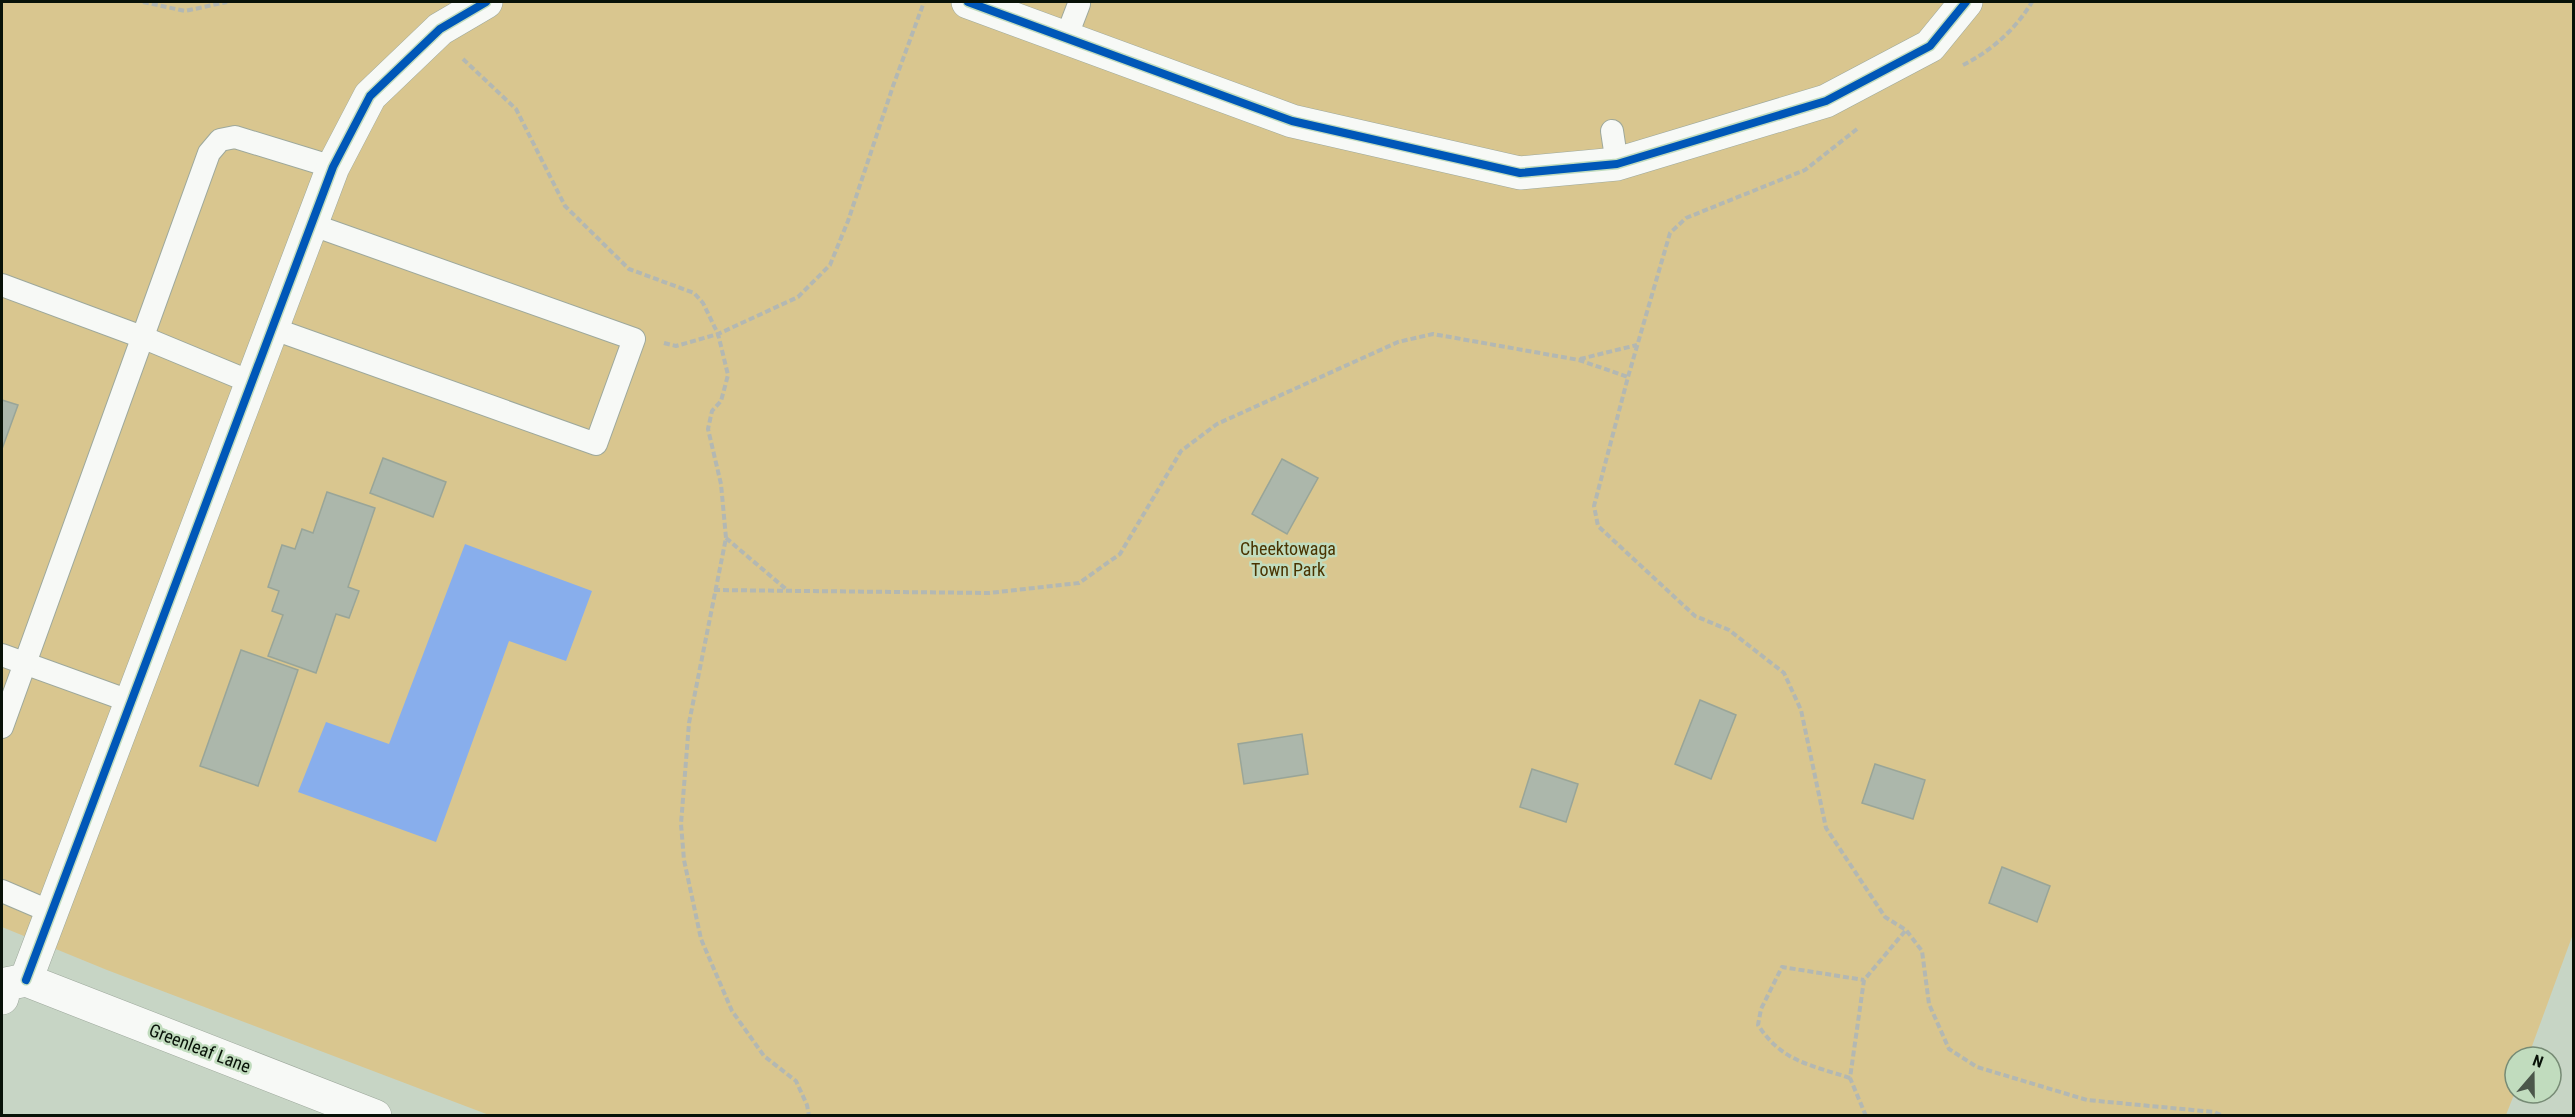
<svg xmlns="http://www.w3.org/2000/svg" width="2575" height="1117" viewBox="0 0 2575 1117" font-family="'Roboto Condensed',sans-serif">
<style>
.green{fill:#d9c68f}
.water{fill:#88aeec}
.building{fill:#acb7ab;stroke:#99a598;stroke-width:1.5}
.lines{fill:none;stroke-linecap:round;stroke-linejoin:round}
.service-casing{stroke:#9da89c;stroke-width:24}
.minor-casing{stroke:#9da89c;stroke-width:34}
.path{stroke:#b3b8b3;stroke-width:4;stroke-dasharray:6 3;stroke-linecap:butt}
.service{stroke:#f7f9f6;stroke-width:22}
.minor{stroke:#f7f9f6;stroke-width:33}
.cycleway-casing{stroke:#c1dcbe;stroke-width:11}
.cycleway{stroke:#0057b8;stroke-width:8}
.labels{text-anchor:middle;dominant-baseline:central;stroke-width:5;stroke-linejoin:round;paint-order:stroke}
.park-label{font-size:18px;fill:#4a3300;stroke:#c1dcbe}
.street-label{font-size:18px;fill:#081208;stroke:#c1dcbe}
</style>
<rect width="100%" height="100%" fill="#c7d5c5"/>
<!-- green -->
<path class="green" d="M2,2H2573V934L2528,1057H2515V1092L2506,1115H489L107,970L2,927Z"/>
<!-- water -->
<path class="water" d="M465,544L592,591L566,661L509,641L436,842L298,792L326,722L389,744Z"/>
<!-- building -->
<g class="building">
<path d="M2,400L18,405L2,449Z"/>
<path d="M383,458L446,482L433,517L370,493Z"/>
<path d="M1282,459L1318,478L1287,534L1252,514Z"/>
<path d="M327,492L375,508L348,587L359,591L349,618L336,614L316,673L268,656L283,615L272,611L279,591L268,587L282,545L295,549L302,529L313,533Z"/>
<path d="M241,650L298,670L258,786L200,766Z"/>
<path d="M1700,700L1736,715L1711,779L1675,764Z"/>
<path d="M1302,734L1308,774L1244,784L1238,744Z"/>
<path d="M1875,764L1925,780L1913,819L1862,803Z"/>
<path d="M1532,769L1578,784L1566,822L1520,807Z"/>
<path d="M2002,867L2050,886L2037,922L1989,903Z"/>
</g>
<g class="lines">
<defs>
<g id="service">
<path d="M1066,38L1079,4"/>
<path d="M1612,131L1617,164"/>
<path d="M2,285L142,337L253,383"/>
<path d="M274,329L596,444L634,339L313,225"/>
<path d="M2,655L132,702"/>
<path d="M2,727L209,153L220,140L235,137L333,167"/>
<path d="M2,891L51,912"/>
</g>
<g id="minor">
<path d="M968,2L1292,121L1520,173L1617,164L1826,101L1930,46L1966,2"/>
<path d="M26,980L333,167L370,96L440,29L486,2"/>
<path d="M26,980L375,1116"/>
<path d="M2,998L6,984L26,980"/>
</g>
</defs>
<!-- service casing -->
<use href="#service" class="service-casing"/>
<!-- minor casing -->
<use href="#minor" class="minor-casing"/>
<!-- path -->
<g class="path">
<path d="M143,2L185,11L227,2"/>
<path d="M463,59L516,109L565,206L629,269L694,293L703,303L718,334L728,375L721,401L712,411L708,429L721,484L726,538L689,723L681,824L684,860L701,939L732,1011L764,1056L796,1081L807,1105L809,1116"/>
<path d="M1963,65C1991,51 2016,29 2032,2"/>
<path d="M1857,129L1805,170L1686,218L1670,233L1628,377L1594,506L1598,526L1695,616L1729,630L1784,673L1801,710L1826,828L1885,917L1906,930L1922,951L1929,1004L1949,1049L1977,1067L2087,1100L2214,1112L2223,1116"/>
<path d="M664,343L676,346L718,334L798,297L830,265L848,221L893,86L924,2"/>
<path d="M1580,359L1637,345"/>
<path d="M726,538L787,590"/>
<path d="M714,590L989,593L1079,583L1120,554L1181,451L1217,424L1398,342L1433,334L1579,360L1628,377"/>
<path d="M1850,1078C1811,1065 1782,1062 1758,1025L1761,1009L1782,967L1864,980"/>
<path d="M1866,1116L1850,1078L1864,980L1906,930"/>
</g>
<!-- service -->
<use href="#service" class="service"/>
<!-- minor -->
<use href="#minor" class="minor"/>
<defs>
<g id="cycleway">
<path d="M968,2L1292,121L1520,173L1617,164L1826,101L1930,46L1966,2"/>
<path d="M26,980L333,167L370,96L440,29L486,2"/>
</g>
</defs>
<!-- cycleway casing -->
<use href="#cycleway" class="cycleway-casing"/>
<!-- cycleway -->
<use href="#cycleway" class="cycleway"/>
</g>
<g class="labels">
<!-- park labels -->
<g class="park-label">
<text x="1288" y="548">Cheektowaga<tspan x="1288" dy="21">Town Park</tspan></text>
</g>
<!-- street labels -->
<g class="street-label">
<text transform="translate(200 1048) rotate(21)">Greenleaf Lane</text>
</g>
</g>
<!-- border -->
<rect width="2575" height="1117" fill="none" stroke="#081208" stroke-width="6"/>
<!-- north arrow -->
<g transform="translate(2533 1075) rotate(20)"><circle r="28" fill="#c1dcbe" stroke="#778b75" stroke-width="1.5"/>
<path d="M0-4.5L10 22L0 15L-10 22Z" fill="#4b564a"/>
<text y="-9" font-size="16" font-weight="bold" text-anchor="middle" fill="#081208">N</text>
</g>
</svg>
